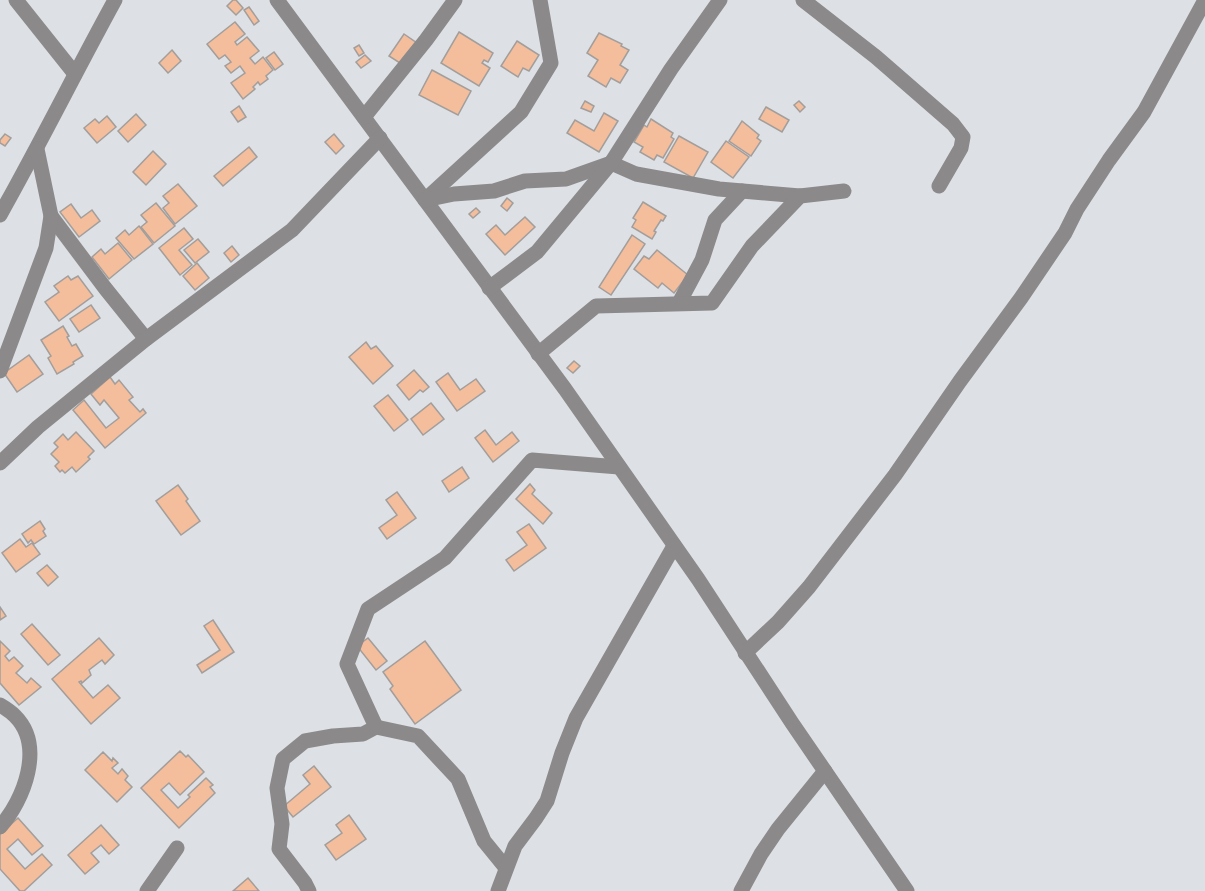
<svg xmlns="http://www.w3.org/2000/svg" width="1205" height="891" viewBox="0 0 1205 891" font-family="'Roboto Condensed',sans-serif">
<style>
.building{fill:#f4bd9c;stroke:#a29e9c;stroke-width:1.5}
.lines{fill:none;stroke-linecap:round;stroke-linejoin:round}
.minor{stroke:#8b898a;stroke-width:15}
</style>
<rect width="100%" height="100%" fill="#dde0e4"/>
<!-- building -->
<g class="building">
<path d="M233,0H236L243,8L236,15L227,6Z"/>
<path d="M249,7L259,21L254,25L244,10Z"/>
<path d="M235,22L245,34L235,42L237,45L247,37L259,51L250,58L255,64L263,57L273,70L266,76L268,79L260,85L258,82L253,87L255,89L243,99L231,83L245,73L240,66L231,73L225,66L231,62L225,55L219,59L207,44Z"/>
<path d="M459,32L493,53L488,62L484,60L482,63L490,68L479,86L441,63Z"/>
<path d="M599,33L622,44L621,46L629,50L620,65L628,70L620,83L611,78L606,87L588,76L598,60L587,53Z"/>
<path d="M404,34L417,43L403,65L389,56Z"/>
<path d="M517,41L539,55L529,71L523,68L518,77L501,66Z"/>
<path d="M359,45L364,53L359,56L354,48Z"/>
<path d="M172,50L181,61L168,73L159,63Z"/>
<path d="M274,52L283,64L275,70L266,58Z"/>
<path d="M365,55L371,61L361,68L356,62Z"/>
<path d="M432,70L471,91L458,115L419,95Z"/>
<path d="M585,101L594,106L591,112L581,108Z"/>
<path d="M799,101L805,107L800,112L794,105Z"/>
<path d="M239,106L246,117L238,122L231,112Z"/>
<path d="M766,107L789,120L782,132L759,119Z"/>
<path d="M604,113L618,121L599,152L567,133L575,120L594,131Z"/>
<path d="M136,114L146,125L128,142L118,131Z"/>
<path d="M107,116L116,127L97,143L84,128L95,119L99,123Z"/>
<path d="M651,119L673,133L671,137L674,139L663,158L657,155L654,160L640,152L643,147L634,142L644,125L647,127Z"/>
<path d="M742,121L759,135L757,138L761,141L751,156L729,141Z"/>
<path d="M5,134L11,138L5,146L0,143V140Z"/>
<path d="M334,134L344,146L336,154L325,142Z"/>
<path d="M679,136L708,152L693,178L664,162Z"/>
<path d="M726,141L749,157L733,178L711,162Z"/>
<path d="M249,147L257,157L223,186L214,176Z"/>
<path d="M153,151L166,164L146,185L133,172Z"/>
<path d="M178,184L197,206L175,224L163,208L169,203L163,196Z"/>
<path d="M507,198L513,203L507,211L501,206Z"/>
<path d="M643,202L666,216L663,221L661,220L654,231L656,232L652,239L632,227L636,220L633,218Z"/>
<path d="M156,203L175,226L154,243L141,227L147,222L141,215Z"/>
<path d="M71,204L81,218L92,210L100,221L79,237L60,212Z"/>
<path d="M476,208L480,212L473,218L469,214Z"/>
<path d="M525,217L535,227L505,255L486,234L496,225L505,235Z"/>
<path d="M139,226L153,244L134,259L116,238L125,230L129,235Z"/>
<path d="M184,228L193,239L179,250L192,265L180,275L159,248Z"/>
<path d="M632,235L645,244L611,295L599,287Z"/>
<path d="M198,239L209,252L195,263L184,250Z"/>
<path d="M118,243L132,260L109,279L92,257L101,249L105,254Z"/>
<path d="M232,246L239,255L231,262L224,253Z"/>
<path d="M657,250L688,275L674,293L662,283L658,288L634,269L644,256L649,259Z"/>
<path d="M197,263L209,278L195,290L183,276Z"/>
<path d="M68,276L71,280L78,276L93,296L59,321L45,302L59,292L54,286Z"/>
<path d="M91,305L100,318L79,332L70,319Z"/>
<path d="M63,326L69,336L67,337L72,346L76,344L83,356L73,362L74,364L57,374L48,358L51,356L41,340Z"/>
<path d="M366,342L371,349L376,346L393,366L373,384L349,357Z"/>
<path d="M29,355L43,374L17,392L4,373Z"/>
<path d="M574,361L580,366L573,373L567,368Z"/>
<path d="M414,370L429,387L423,392L420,390L409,400L397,385Z"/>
<path d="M448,373L460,390L476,379L485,391L457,411L436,382Z"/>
<path d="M110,377L115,384L119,380L133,397L129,400L140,412L143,409L146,413L105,448L73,410L84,400L106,428L119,418L104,400L100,405L91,394Z"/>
<path d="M388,395L408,420L394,431L374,406Z"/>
<path d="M431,403L444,419L423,435L411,419Z"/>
<path d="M485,430L496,445L512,432L519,441L493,462L475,438Z"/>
<path d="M76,432L94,451L88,457L90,459L76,472L72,467L65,473L62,470L60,472L55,466L59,462L51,454L58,447L54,443L63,434L68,440Z"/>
<path d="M462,467L469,478L449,492L442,481Z"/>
<path d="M530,484L535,490L532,494L552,513L543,524L516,499Z"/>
<path d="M178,485L188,499L186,501L200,521L181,535L156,501Z"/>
<path d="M397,492L416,518L387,539L379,528L397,515L386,500Z"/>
<path d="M40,521L45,529L43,531L46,536L34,544L31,540L28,543L22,534Z"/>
<path d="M529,524L546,548L514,571L506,560L527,545L517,532Z"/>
<path d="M20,539L26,547L32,543L40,554L16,572L2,553Z"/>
<path d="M47,565L58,577L48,586L37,573Z"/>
<path d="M0,607L6,616L0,620Z"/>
<path d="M213,620L234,652L202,673L197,665L220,650L204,626Z"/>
<path d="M32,624L60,655L48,665L21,634Z"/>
<path d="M99,638L114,655L105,664L102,660L89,670L91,675L82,683L81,681L79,682L93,698L108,685L120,698L91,724L52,679Z"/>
<path d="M368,638L387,661L376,670L357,646Z"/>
<path d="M0,641L10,651L5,656L9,661L14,657L23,666L16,673L27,683L31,678L41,687L19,705L0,683Z"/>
<path d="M425,641L461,690L415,724L390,689L393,686L383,672Z"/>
<path d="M180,751L186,757L188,755L204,772L180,795L169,783L161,790L178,808L190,797L188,795L206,778L213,785L210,787L215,793L179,828L141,788Z"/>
<path d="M103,752L112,761L113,758L118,763L112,768L118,774L122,769L128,776L125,780L132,787L117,802L85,770Z"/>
<path d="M314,766L331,787L293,817L284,806L310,784L303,775Z"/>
<path d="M349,815L366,839L336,860L325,845L342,833L336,825Z"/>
<path d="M18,818L43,846L32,855L18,839L7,849L25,869L42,854L52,865L24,891H20L0,869V834Z"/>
<path d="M101,825L119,845L109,854L101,845L91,853L99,862L85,874L68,855Z"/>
<path d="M248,878L259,891H233Z"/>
</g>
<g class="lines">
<!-- minor -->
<g class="minor">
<path d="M16,0L75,74"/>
<path d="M277,0L565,389L698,579L792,723L907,891"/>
<path d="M803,0L876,57L953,124L963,137L961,148L939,186"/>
<path d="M364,117L426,40L455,0"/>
<path d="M427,198L521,112L551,63L540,0"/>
<path d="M425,200L454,194L494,191L525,181L566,179L611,163L636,174L719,189L800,196"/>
<path d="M0,215C40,144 76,71 115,0"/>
<path d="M51,216L105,288L146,339"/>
<path d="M489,288L537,252L611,163L671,69L720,0"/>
<path d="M679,303L702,260L715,220L742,191"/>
<path d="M538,354L596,306L712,303L752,246L800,196L844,191"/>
<path d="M0,371L46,248L51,216L37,149"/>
<path d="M0,463L38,427L146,339L292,230L380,138"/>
<path d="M745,653L778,622L809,587L895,475L960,381L1021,298L1065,233L1077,209L1109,160L1144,112L1205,0"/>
<path d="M0,705C5,708 11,712 15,716C45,746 24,800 0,827"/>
<path d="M376,727L418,736L458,779L484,841L506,868"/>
<path d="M147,891L177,848"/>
<path d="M309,891L305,883L279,849L282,824L277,788L283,759L305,741L333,736L363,734L376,727L347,664L368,609L445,558L532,460L619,467"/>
<path d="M498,891L515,846L536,818L547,801L562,753L576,718L674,546"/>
<path d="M741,891L761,854L778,829L825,771"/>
</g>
</g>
</svg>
